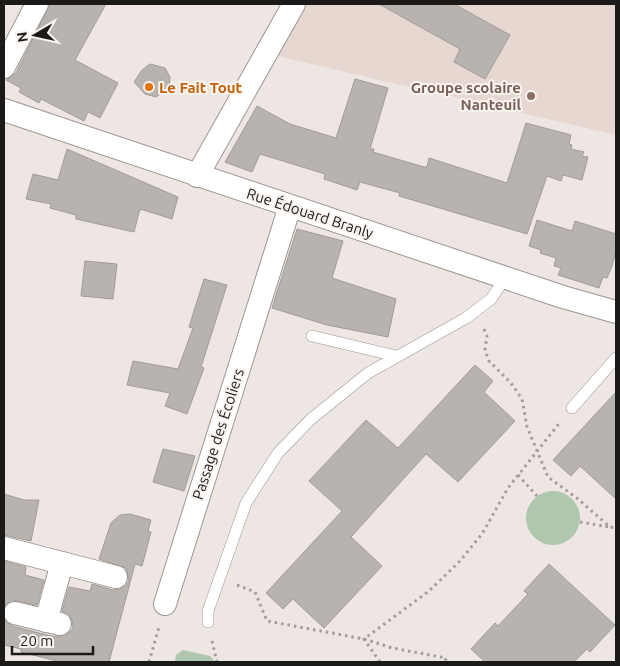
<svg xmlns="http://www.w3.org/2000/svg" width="620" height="666" viewBox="0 0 620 666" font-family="Ubuntu,sans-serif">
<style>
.built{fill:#e6d8d0}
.green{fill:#afc7af}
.building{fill:#b8b3ae;stroke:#a19c98}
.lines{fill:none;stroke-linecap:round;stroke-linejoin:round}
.lane-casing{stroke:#9d9794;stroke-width:12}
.street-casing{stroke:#9d9794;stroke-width:24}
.path{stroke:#a29d9a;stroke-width:3;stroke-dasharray:2.5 4;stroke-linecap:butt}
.lane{stroke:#fff;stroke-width:11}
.street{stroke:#fff;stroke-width:22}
.food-dot{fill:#e8710a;stroke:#faf4f0;stroke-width:2}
.education-dot{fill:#8d6e63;stroke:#faf4f0;stroke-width:2}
.labels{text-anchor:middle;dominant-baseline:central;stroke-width:4;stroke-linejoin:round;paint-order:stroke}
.food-label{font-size:15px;font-weight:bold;fill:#c56008;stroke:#faf4f0;text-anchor:start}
.education-label{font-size:15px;font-weight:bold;fill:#785e54;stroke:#faf4f0;text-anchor:end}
.street-label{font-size:15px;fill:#1c1a18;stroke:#faf4f0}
</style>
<rect width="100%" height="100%" fill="#ede6e3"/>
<!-- built -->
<path class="built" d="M307,4H616V135L277,56Z"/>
<!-- green -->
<g class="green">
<circle cx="553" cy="518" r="27"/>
<path d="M183,650L210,656L215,662H175L176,655Z"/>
</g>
<!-- building -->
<g class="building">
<path d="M50,4H106L75,60L118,83L100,118L88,112L84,121L41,99L39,103L19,92L21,88L6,80L16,73Z"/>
<path d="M379,4H454L510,35L485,79L454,62L460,49Z"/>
<path d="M150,64L165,68L170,77L169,88L156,97L145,94L134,82L142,70Z"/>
<path d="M355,79L388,88L370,149H374L373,152L424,167H427L429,158L507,183L526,123L571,135L569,144L572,145L571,149L584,152L582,156L588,157L582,180L563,175L561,181L547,176L527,234L399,196L400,193L360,182L357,190L324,179L325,174L260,154L252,172L225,162L257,106L290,124L336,138Z"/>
<path d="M67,149L178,197L172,219L140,209L134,232L76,219V215L50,208L51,204L26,199L33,174L58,180Z"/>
<path d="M537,220L572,231L575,221L616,234V250L612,266L607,278L603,277L599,288L558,275L561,268L554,266L556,258L540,253L541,250L529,246Z"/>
<path d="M297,229L343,241L332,278L396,299L388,337L327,325L272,308Z"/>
<path d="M85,261L117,264L113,299L81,296Z"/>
<path d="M204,279L227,285L201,367L204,368L187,414L165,406L170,393L127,385L133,361L178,369L193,328L189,327Z"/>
<path d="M475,365L493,381L484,392L515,421L458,482L426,454L351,537L382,566L324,628L293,599L283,609L266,593L342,511L309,481L366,420L398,448Z"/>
<path d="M616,392V499L580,466L571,476L553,460Z"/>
<path d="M163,449L195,456L184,491L153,482Z"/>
<path d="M4,494L24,500H39L31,541L4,535Z"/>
<path d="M130,514L151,520L148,531L151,532L142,566L135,564L109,662H61L21,652V649L4,645V619L12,626L43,634L57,637L69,633L73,628L72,620L69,614L62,611L69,587L90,591L92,584L113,590L120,589L126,586L129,580L126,568L99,559L111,523L120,515Z"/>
<path d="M4,561L26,567L25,575L44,580L37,605L12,600L4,607Z"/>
<path d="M549,564L615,625L590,652L587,649L574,662H485L471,649L495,623L498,626L528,594L524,591Z"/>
</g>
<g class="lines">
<defs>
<g id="lane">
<path d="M312,336L396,356"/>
<path d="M572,408L616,358"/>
<path d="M208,622V611L246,503L278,453L311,419L368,373L466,318L491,299L505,278"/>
</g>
<g id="street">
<path d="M4,67L37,4"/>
<path d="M4,110L563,297L616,312"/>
<path d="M197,176L294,4"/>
<path d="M4,548L116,577"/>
<path d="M165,604L290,206"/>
<path d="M15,613L60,624"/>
<path d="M46,621L62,563"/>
</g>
</defs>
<!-- lane casing -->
<use href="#lane" class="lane-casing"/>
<!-- street casing -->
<use href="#street" class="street-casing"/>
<!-- path -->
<g class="path">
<path d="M484,329L487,336L485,350L489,361L511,383L522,399L527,427L548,477L578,499L610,527L616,528"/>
<path d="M518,475L537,496"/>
<path d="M580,522L609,527"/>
<path d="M237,585L255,592L267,621L364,639L392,648L446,658L445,662"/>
<path d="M212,641L217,662"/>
<path d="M149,662L159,627"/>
<path d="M380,662L364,639L429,591L460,561L482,534L508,488L561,421"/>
</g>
<!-- lane -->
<use href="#lane" class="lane"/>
<!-- street -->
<use href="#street" class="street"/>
</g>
<!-- markers -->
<circle class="food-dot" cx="149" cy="87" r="5"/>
<circle class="education-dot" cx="531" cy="96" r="5"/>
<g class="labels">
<!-- food labels -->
<g class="food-label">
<text x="159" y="87">Le Fait Tout</text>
</g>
<!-- education labels -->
<g class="education-label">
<text x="521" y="87">Groupe scolaire<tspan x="521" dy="17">Nanteuil</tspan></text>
</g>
<!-- street labels -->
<g class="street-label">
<text transform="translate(310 213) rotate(18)">Rue Édouard Branly</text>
<text transform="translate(218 434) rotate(-72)">Passage des Écoliers</text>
</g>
</g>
<!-- border -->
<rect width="620" height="666" fill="none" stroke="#1c1a18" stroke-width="10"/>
<!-- north arrow -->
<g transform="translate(35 35) rotate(261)" stroke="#faf4f0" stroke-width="4" paint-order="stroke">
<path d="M0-4L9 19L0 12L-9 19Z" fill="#1c1a18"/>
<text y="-8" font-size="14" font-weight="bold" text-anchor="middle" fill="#1c1a18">N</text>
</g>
<!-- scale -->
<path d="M12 646v8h81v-8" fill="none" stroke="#1c1a18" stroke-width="2.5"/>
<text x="20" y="646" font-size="15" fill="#1c1a18" stroke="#faf4f0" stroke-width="4" paint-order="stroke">20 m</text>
</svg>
